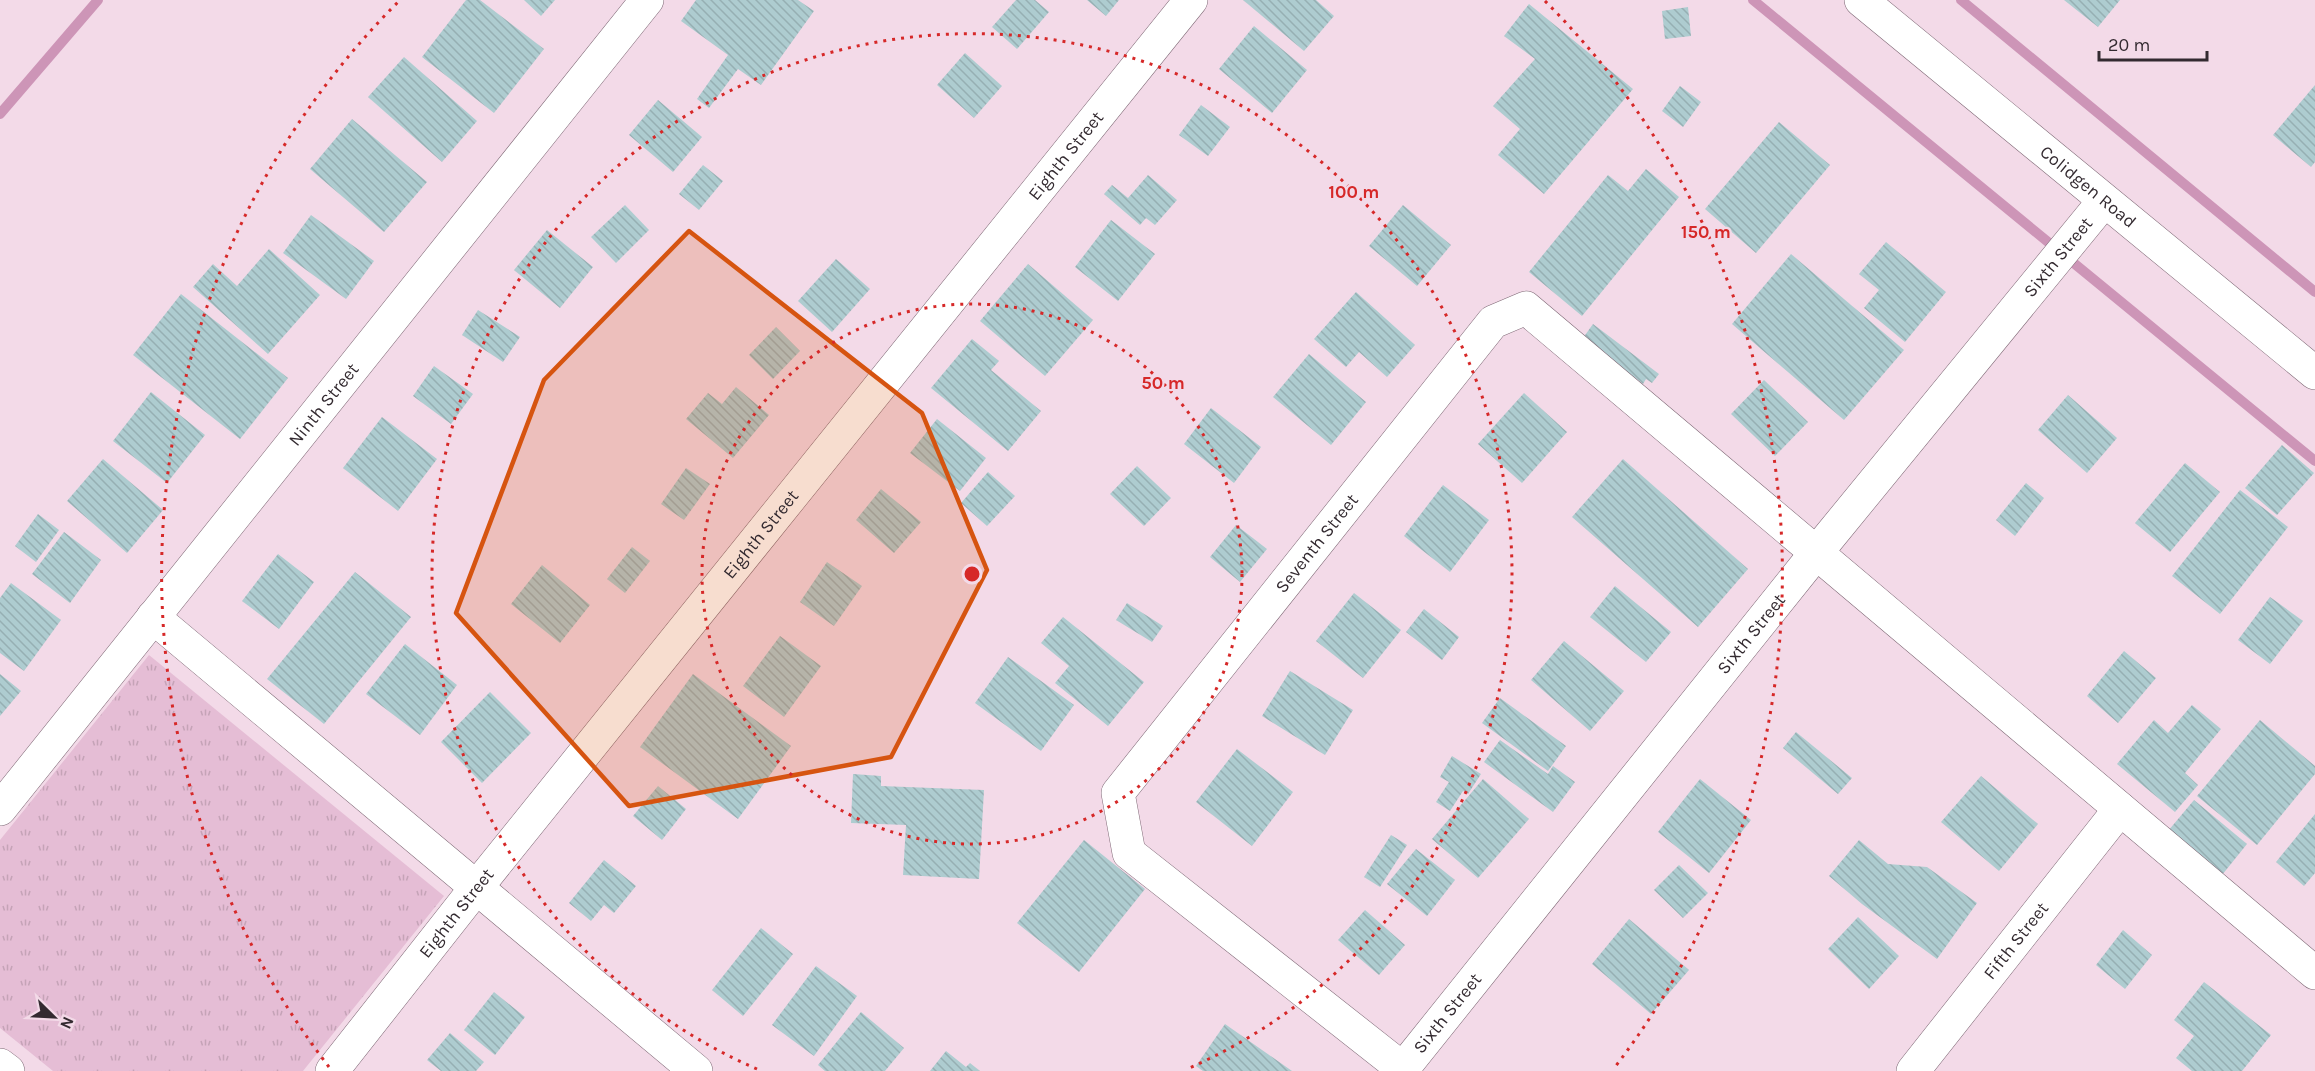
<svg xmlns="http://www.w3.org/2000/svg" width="2315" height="1071" viewBox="0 0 2315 1071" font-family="Karla,sans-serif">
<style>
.park{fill:url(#park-tufts)}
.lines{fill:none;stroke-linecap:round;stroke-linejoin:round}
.stream{stroke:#cd95b7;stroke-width:10}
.building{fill:url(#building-back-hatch)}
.minor-casing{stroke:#7e6875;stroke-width:34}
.minor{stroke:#fff;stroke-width:33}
.marked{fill:#d65410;fill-opacity:0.2;stroke:#d65410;stroke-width:4.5;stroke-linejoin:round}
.ring{fill:none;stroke:#d62828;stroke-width:3;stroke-dasharray:3 6}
.labels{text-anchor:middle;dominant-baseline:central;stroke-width:4.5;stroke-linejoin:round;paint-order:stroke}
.street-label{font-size:18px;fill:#332a30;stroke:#f3dae8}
.centre{fill:#d62828;stroke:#f3dae8;stroke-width:3}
.ring-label{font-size:18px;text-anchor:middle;font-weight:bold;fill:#d62828;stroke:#f3dae8;stroke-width:4.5;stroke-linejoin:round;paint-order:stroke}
</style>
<defs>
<pattern id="park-tufts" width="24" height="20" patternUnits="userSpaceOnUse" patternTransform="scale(1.5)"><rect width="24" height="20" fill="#e5bdd5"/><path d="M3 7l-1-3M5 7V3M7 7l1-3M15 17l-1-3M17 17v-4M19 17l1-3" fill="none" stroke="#c5a3b7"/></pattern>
<pattern id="building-back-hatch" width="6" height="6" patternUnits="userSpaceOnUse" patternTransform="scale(1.5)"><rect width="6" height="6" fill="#aeccd0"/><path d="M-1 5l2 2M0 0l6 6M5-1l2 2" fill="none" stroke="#96afb3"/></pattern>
</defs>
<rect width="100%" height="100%" fill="#f3dae8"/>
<!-- park -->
<path class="park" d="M149,655L444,896L303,1071H53L0,1028V840Z"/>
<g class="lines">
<!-- stream -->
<g class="stream">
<path d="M1753,0L2315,461"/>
<path d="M1961,0L2315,292"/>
<path d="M0,114L98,0"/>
</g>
</g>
<!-- building -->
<g class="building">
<path d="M466,0H480L544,49L494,113L422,57Z"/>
<path d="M524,0H555L541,16Z"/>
<path d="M696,0H798L814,11L761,85L738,69L709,108L697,99L728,55L681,21Z"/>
<path d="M1016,0H1035L1049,12L1017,49L992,27Z"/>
<path d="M1087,0H1119L1106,16Z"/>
<path d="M1243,0H1316L1334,16L1304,51Z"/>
<path d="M2064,0H2120L2098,27Z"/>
<path d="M1529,4L1633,89L1544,194L1498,155L1520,129L1493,106L1535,59L1504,36Z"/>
<path d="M1688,7L1691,36L1665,39L1662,11Z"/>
<path d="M1254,26L1307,70L1272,113L1219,69Z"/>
<path d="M965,53L1002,86L974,118L937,85Z"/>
<path d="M404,57L477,121L442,162L368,97Z"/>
<path d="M2315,85V162L2311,167L2273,135Z"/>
<path d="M1680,86L1701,102L1683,127L1662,111Z"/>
<path d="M658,100L702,137L673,172L629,135Z"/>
<path d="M1201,105L1230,127L1208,156L1179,135Z"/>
<path d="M352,119L427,182L384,232L310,169Z"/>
<path d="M1779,122L1830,165L1756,253L1705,209Z"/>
<path d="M703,165L723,181L699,210L679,194Z"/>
<path d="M1646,169L1679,197L1582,316L1529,272L1608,175L1628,191Z"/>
<path d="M1148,175L1177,200L1155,225L1146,218L1140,225L1104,194L1112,185L1128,198Z"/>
<path d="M625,205L649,230L616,263L591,237Z"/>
<path d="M1403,205L1451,245L1417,286L1369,246Z"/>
<path d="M311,215L374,261L346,299L283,253Z"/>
<path d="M1111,220L1155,254L1118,301L1075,267Z"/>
<path d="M547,230L593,267L560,308L514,270Z"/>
<path d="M1886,242L1946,292L1905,342L1864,308L1879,290L1859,274Z"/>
<path d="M269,249L320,295L268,354L193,287L213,264L237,286Z"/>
<path d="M1791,254L1904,350L1844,420L1732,324Z"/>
<path d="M836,259L870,289L832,332L798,301Z"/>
<path d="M1028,264L1093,320L1045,376L980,321Z"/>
<path d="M1356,292L1415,345L1387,377L1359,352L1346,367L1314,339Z"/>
<path d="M181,294L288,378L240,439L133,355Z"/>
<path d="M478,310L520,337L503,362L462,335Z"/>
<path d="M1593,324L1659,374L1652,383L1646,379L1643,384L1634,377L1628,385L1583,338Z"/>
<path d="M776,327L800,351L773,379L749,355Z"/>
<path d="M972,339L999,361L991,370L1041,411L1008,451L931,388Z"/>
<path d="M1309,354L1366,402L1331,445L1273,397Z"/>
<path d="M434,366L473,394L451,424L413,396Z"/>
<path d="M1764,380L1808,422L1775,456L1731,414Z"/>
<path d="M736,387L769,415L733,458L686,419L708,393L722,404Z"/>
<path d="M151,392L205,435L167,483L113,441Z"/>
<path d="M1524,393L1567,432L1522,483L1478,444Z"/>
<path d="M2068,395L2117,438L2087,473L2038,430Z"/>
<path d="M1211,408L1261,447L1234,483L1184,444Z"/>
<path d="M382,417L437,459L398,511L343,468Z"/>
<path d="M937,419L986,458L960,491L910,453Z"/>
<path d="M2282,445L2314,473L2277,515L2245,488Z"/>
<path d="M103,459L163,510L127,553L67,501Z"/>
<path d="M1623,459L1748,569L1698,627L1572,517Z"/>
<path d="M2185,463L2220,492L2170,552L2135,523Z"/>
<path d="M1137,466L1171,498L1144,526L1110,494Z"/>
<path d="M686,468L710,484L684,520L661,504Z"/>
<path d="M988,472L1015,496L987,526L961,503Z"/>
<path d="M2026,483L2044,498L2015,536L1996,520Z"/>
<path d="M1443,485L1489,520L1450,572L1404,536Z"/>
<path d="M881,489L921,522L894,553L856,520Z"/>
<path d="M2240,490L2288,527L2220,614L2172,576Z"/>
<path d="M38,514L59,530L36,562L15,546Z"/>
<path d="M1236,525L1267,549L1240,582L1210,557Z"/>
<path d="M64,532L101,560L70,603L32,574Z"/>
<path d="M632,547L650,561L625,593L607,579Z"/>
<path d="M278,554L314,582L279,629L242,601Z"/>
<path d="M827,562L862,586L834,626L800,602Z"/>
<path d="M542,565L590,605L560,643L511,604Z"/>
<path d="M355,572L411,617L324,724L267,679Z"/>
<path d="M11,583L61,620L24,671L0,653V598Z"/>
<path d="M1615,586L1671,632L1646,662L1590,617Z"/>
<path d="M1354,593L1401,630L1363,678L1316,641Z"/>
<path d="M2270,597L2303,621L2270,664L2238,640Z"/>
<path d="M1127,603L1163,626L1152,642L1116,620Z"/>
<path d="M1424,609L1459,637L1442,660L1406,632Z"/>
<path d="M1063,617L1144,682L1108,726L1055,683L1069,666L1041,643Z"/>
<path d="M780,636L821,666L784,717L743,686Z"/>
<path d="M1564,641L1624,691L1590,731L1531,680Z"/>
<path d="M405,644L457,685L420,735L366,694Z"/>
<path d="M2124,651L2156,678L2118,723L2087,696Z"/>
<path d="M1008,657L1074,705L1041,751L975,703Z"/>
<path d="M1290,671L1353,710L1325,755L1262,716Z"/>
<path d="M0,674L21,691L0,716Z"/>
<path d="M693,674L791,746L738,819L640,747Z"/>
<path d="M490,692L531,733L482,783L441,742Z"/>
<path d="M1500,698L1566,746L1548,771L1482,723Z"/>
<path d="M2192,705L2221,729L2185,773L2198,785L2175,812L2117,764L2154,720L2168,733Z"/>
<path d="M2260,720L2315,766V774L2257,845L2197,796Z"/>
<path d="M1796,732L1852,778L1838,794L1783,748Z"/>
<path d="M1500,740L1548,774L1553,766L1575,782L1553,812L1484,762Z"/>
<path d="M1237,749L1293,792L1252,846L1196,802Z"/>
<path d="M1452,756L1481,774L1468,794L1463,791L1450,811L1436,802L1449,782L1440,777Z"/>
<path d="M853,774L881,776V786L984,790L979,879L903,875L906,825L851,823Z"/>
<path d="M1981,776L2038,824L1999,871L1941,822Z"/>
<path d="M1483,779L1529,819L1478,878L1432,839Z"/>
<path d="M1700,779L1751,820L1709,873L1658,832Z"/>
<path d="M658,786L686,809L662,840L633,816Z"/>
<path d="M2194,800L2247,844L2222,875L2168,831Z"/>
<path d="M2315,814V873L2304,886L2276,862Z"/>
<path d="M1391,835L1407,845L1380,887L1364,877Z"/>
<path d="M1084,840L1145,889L1079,972L1017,923Z"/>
<path d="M1859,840L1888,864L1927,867L1977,903L1937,959L1862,904L1829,876Z"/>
<path d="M1416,849L1455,880L1427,916L1387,884Z"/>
<path d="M604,860L636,886L614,913L604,905L591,921L569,903Z"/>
<path d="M1679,865L1708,893L1683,918L1654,890Z"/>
<path d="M1365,910L1405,945L1379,975L1338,940Z"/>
<path d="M1858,917L1899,956L1869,989L1828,949Z"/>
<path d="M1629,919L1689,970L1651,1014L1592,964Z"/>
<path d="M761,928L793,954L743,1016L712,990Z"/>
<path d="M2123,930L2152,955L2125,989L2096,965Z"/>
<path d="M816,966L857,996L814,1056L772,1025Z"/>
<path d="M2204,982L2271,1035L2242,1071H2192L2176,1058L2194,1036L2174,1020Z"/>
<path d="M494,992L525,1017L495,1055L464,1030Z"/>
<path d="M861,1012L904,1048L885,1071H825L818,1065Z"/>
<path d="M1225,1024L1292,1071H1203L1196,1066Z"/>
<path d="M450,1033L484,1062L476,1071H441L427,1060Z"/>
<path d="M946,1051L966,1067L970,1063L980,1071H930Z"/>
</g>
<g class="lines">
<defs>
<g id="minor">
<path id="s1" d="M1861,0L2315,373"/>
<path d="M153,617L696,1071"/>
<path id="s2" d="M0,809L647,0"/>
<path d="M0,1065L8,1071"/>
<path id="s3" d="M1403,1069L1129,853L1118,793L1493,322L1526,308L2315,973"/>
<path id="s4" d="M332,1071L476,888L1191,0"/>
<path id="s5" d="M1401,1071L1816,553L2104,201"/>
<path id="s6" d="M1913,1071L2120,809"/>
</g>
</defs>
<!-- minor casing -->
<use href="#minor" class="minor-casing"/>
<!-- minor -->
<use href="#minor" class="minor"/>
</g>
<!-- marked area -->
<path class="marked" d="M689,231L922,413L987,570L891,757L629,806L456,613L544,380Z"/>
<!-- distance rings -->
<g class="ring">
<circle cx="972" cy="574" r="270"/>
<path d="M757 1069A540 540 0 1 1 1187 1069"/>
<path d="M329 1067A810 810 0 0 1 399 1M1545 1A810 810 0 0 1 1615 1067"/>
</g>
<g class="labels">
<!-- street labels -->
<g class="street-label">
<text stroke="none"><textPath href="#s4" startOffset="1173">Eighth Street</textPath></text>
<text stroke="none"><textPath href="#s1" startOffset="294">Colidgen Road</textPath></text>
<text stroke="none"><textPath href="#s5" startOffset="1046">Sixth Street</textPath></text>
<text stroke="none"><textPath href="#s2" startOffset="518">Ninth Street</textPath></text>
<text stroke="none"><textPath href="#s4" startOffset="687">Eighth Street</textPath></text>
<text stroke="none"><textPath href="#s3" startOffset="729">Seventh Street</textPath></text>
<text stroke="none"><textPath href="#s5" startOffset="560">Sixth Street</textPath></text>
<text stroke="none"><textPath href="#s4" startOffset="201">Eighth Street</textPath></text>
<text stroke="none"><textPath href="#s6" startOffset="166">Fifth Street</textPath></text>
<text stroke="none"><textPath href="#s5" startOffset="74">Sixth Street</textPath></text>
</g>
</g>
<circle cx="972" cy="574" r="9" class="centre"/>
<g class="ring-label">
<text x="1354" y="198">100 m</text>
<text x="1706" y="238">150 m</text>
<text x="1163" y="389">50 m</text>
</g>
<!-- north arrow -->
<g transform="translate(54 1017) rotate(114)" stroke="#f3dae8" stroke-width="4.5" paint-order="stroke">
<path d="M0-4.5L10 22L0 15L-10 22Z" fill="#332a30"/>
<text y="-9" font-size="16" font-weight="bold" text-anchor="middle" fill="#332a30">N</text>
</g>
<!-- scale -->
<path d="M2099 51v9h108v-9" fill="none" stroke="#332a30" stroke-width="3"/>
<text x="2108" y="51" font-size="18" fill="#332a30" stroke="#f3dae8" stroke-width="4.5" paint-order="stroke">20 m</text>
</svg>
